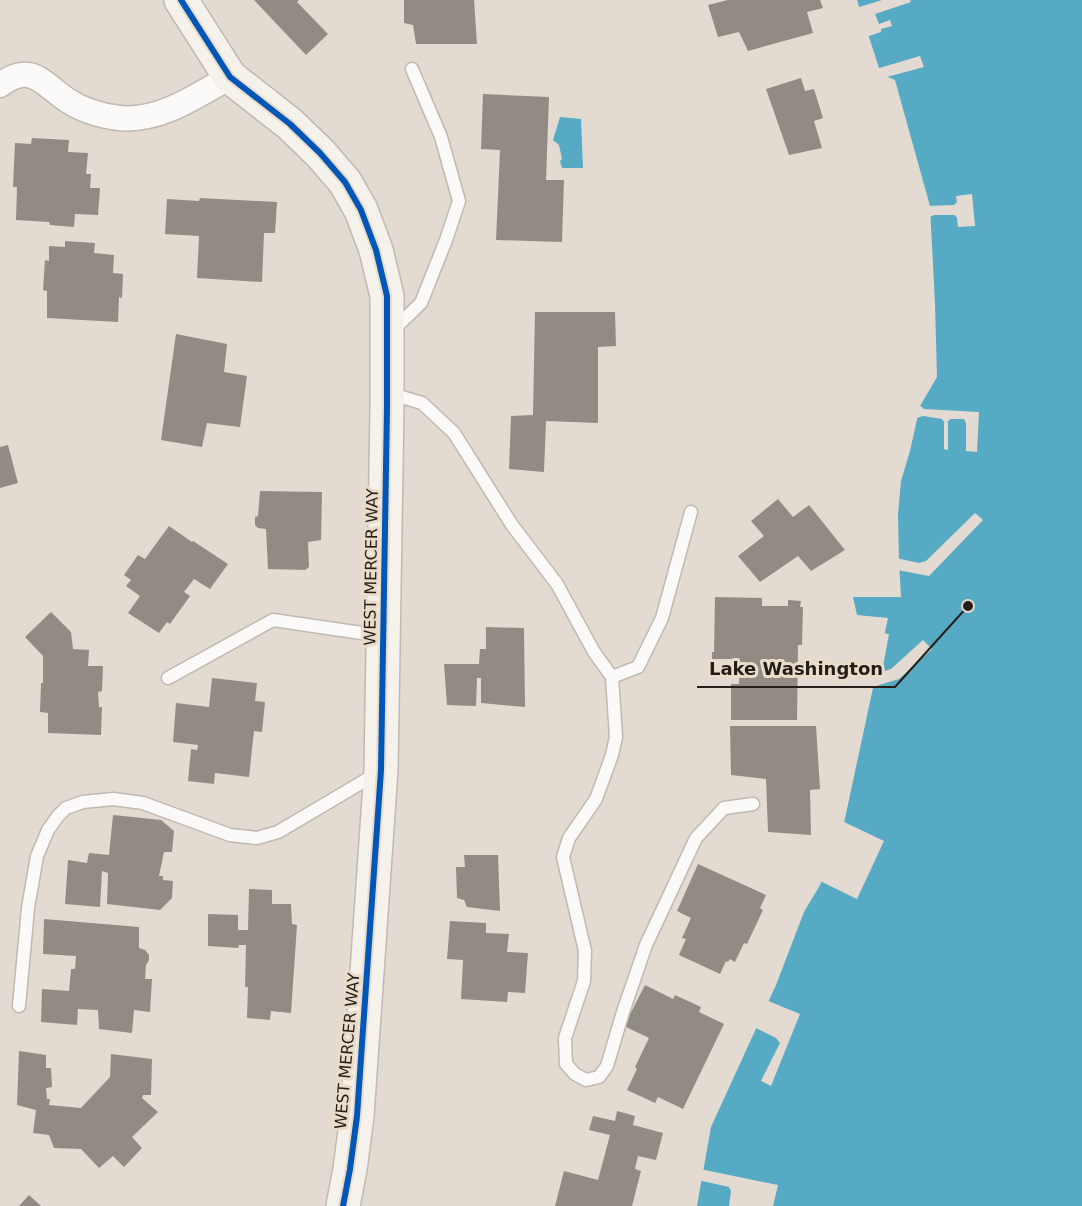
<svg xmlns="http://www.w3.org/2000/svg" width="1082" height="1206" viewBox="0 0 1082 1206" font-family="'DejaVu Sans',sans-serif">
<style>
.water{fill:#57aac3}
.pier{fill:#e3dbd1}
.building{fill:#918b83}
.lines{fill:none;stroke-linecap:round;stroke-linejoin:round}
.lane-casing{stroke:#c0b9b2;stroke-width:15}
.street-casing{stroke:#c0b9b2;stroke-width:27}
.secondary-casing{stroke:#c0b9b2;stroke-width:36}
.lane{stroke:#fbfaf8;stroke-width:12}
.street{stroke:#fbfaf8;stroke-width:24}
.secondary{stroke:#f5f1eb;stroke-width:33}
.cycleway-casing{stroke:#eadcca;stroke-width:10}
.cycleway{stroke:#0057b8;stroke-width:6}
.labels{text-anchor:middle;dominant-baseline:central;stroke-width:6;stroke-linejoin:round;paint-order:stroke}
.street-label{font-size:16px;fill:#241e18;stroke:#eadcca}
.leader{fill:none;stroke:#241e18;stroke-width:2}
.callout-dot{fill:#241e18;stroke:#eadcca;stroke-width:2}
.callout-label{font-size:18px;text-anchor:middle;font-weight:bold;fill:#241e18;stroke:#eadcca;stroke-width:6;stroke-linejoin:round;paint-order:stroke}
</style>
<rect width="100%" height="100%" fill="#e3dbd1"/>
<!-- water -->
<g class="water">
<path d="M857,0H1082V1206H697L711,1127L776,985L804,912L820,885L844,823L888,618L857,615L853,597H901L899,560L898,515L901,481L910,451L920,406L937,377L935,304L930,206L895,80L881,74Z"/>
<path d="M560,117L581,119L583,168H562L560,161L562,159L559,145L553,140Z"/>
</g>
<!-- pier -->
<g class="pier">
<path d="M882,0H910L911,2L875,14L879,24L890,20L892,26L881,29V32L866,37L856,8Z"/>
<path d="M920,56L924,67L883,78L878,76L876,69Z"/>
<path d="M972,194L975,226L958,227L957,218L955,215H935L928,217L927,206L954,205L957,202L956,196Z"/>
<path d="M918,404L924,409L979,412L977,452L966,451V423L964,419H951L948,421V450L944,449V422L942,419L923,416L914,419Z"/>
<path d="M975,513L983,520L929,576L897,570L896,558L919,563L926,561Z"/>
<path d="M882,633L889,634L882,672L891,669L923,640L932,649L899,679L879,685L870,690Z"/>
<path d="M842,821L884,841L857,899L818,880Z"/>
<path d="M766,1000L800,1014L771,1086L761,1081L780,1043L776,1038L754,1027Z"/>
<path d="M700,1169L778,1185L773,1206H729L731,1191L729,1187L698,1180Z"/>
</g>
<!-- building -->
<g class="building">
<path d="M254,0H299L297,2L328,34L306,55Z"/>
<path d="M404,0H474L477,44H416L413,25L404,23Z"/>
<path d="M728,0H820L823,8L807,12L813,33L748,51L739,32L718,37L708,5Z"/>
<path d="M801,78L805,91L814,89L823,118L814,121L822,148L789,155L766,89Z"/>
<path d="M483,94L549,97L546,180H564L562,242L496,240L500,150L481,149Z"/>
<path d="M32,138L69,140L68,152L88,153L86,174H91L90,188H100L98,215L75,214L74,227L50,225L49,222L16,220L17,187H13L15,143L31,144Z"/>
<path d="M200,198L277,202L275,233H264L262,282L197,278L199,236L165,234L167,199L199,201Z"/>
<path d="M65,241L95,243L94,253L114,255L113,273L123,274L122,298L119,297L118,322L47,318V291L43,290L45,260L49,261V246L65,247Z"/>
<path d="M535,312H615L616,346L598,347V423L546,421L544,472L509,469L511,416L533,415Z"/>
<path d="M176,334L227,344L224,372L247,376L240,427L207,423L202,447L161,440Z"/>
<path d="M8,445L18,483L0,488V447Z"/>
<path d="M260,491L322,492L321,540L308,542L309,567L305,570L268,569L266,529L258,528L255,525V517L258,516Z"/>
<path d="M778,499L793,517L809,505L845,550L811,571L798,556L760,582L738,556L764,536L751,521Z"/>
<path d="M169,526L192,542L193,541L228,564L210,589L194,579L184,592L190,596L170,624L167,622L159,633L128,613L140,596L126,586L131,580L124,575L138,555L145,559Z"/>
<path d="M715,597L762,598V606H788V600L801,601L800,607H803L802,645H798L797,720H731V684H739L740,659H712V652H714Z"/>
<path d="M51,612L71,632L73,649L89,650L88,666H103L102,691L98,692L99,707H102L101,735L48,733V713L40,712L41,683H43V656L25,637Z"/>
<path d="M486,627L524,628L525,707L481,703V678H477L476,706L447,705L444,664H479L480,649H486Z"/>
<path d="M212,678L257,683L255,701L265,702L262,732L254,731L249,777L215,773L214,784L188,781L191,749L197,750L198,745L173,742L176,703L209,707Z"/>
<path d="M730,726H816L820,789L810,790L811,835L768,832L766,779L731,775Z"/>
<path d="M113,815L161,820L174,831L172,852H164L159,876H163V880L173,881L172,898L160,910L107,904L108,873L102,871L100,907L65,904L68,860L87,863L89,853L109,855Z"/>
<path d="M464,855H498L500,911L467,907L464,900L457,898L456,867H465Z"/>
<path d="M698,864L766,895L760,908L763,910L747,944L744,943L735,962L730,959L728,962L726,961L720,974L679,955L686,939L682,938L691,918L677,911Z"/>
<path d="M249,889L272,890V904H291L292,924L297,925L291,1013L271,1011L270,1020L247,1018L248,987H245L246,945H239L238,948L208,946V914L238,915V930H248Z"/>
<path d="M44,919L139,927V948L145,950L149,955V960L146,965L145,979H152L150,1012L134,1010L132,1033L99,1029L98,1010L78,1009L77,1025L41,1022L42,989L69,991L71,969H75L76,956L43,954Z"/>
<path d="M450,921L486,923V933L509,934L507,952L528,953L525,993L508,992L507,1002L461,999L463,960L447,959Z"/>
<path d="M645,985L673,999L675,995L701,1007L699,1012L724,1024L683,1109L658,1097L655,1103L627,1090L637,1069L635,1067L649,1038L624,1026Z"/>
<path d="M19,1051L46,1055V1068H51L52,1087L46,1088L47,1099H50L49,1105L81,1108L110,1077L111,1054L152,1059L151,1095H143L142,1098L158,1112L132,1137L142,1148L124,1167L113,1156L99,1168L81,1149L54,1148L49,1135L33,1133L36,1110L17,1105Z"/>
<path d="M617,1111L635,1116L633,1125L663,1133L656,1160L638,1156L635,1169L641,1171L632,1206H555L564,1171L598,1180L610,1135L589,1130L593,1116L615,1121Z"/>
<path d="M29,1195L41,1206H19Z"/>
</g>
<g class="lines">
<defs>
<g id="lane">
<path d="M392,331L421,303L446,240L459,201L441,137L412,69"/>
<path d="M388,393L422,403L454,433L512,525L557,584L594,652L612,677L638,667L662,618L691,512"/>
<path d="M612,677L616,737L612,755L596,799L569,838L563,857L585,951L584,981L565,1038L566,1064L575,1074L586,1080L599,1077L607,1066L623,1012L646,945L696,838L724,808L753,804"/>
<path d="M168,678L273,620L382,636"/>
<path d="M19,1006L28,908L37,856L48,830L58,816L66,808L83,802L113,799L143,803L230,835L257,838L278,832L376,774"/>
</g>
<path id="street" d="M0,85C31,61 43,84 67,100C82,110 102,116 119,118C160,122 196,96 230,77"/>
<path id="secondary" d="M181,0L230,77L290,124L320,153L345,182L361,210L376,250L387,296V407L381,770L357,1116L350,1169L343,1206"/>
</defs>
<!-- lane casing -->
<use href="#lane" class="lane-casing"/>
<!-- street casing -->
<use href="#street" class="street-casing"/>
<!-- secondary casing -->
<use href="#secondary" class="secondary-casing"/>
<!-- lane -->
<use href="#lane" class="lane"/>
<!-- street -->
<use href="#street" class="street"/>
<!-- secondary -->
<use href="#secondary" class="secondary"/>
<defs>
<path id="cycleway" d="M181,0L230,77L290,124L320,153L345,182L361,210L376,250L387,296V407L381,770L357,1116L350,1169L343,1206"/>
</defs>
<!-- cycleway casing -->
<use href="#cycleway" class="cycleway-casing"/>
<!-- cycleway -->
<use href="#cycleway" class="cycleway"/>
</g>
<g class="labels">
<!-- street labels -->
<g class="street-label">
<text transform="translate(371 567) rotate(-89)">WEST MERCER WAY</text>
<text transform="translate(347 1051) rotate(-85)">WEST MERCER WAY</text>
</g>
</g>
<!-- callouts -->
<path class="leader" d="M968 606L895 687H697"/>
<circle class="callout-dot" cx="968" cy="606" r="6"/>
<g class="callout-label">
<text x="796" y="675">Lake Washington</text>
</g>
</svg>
